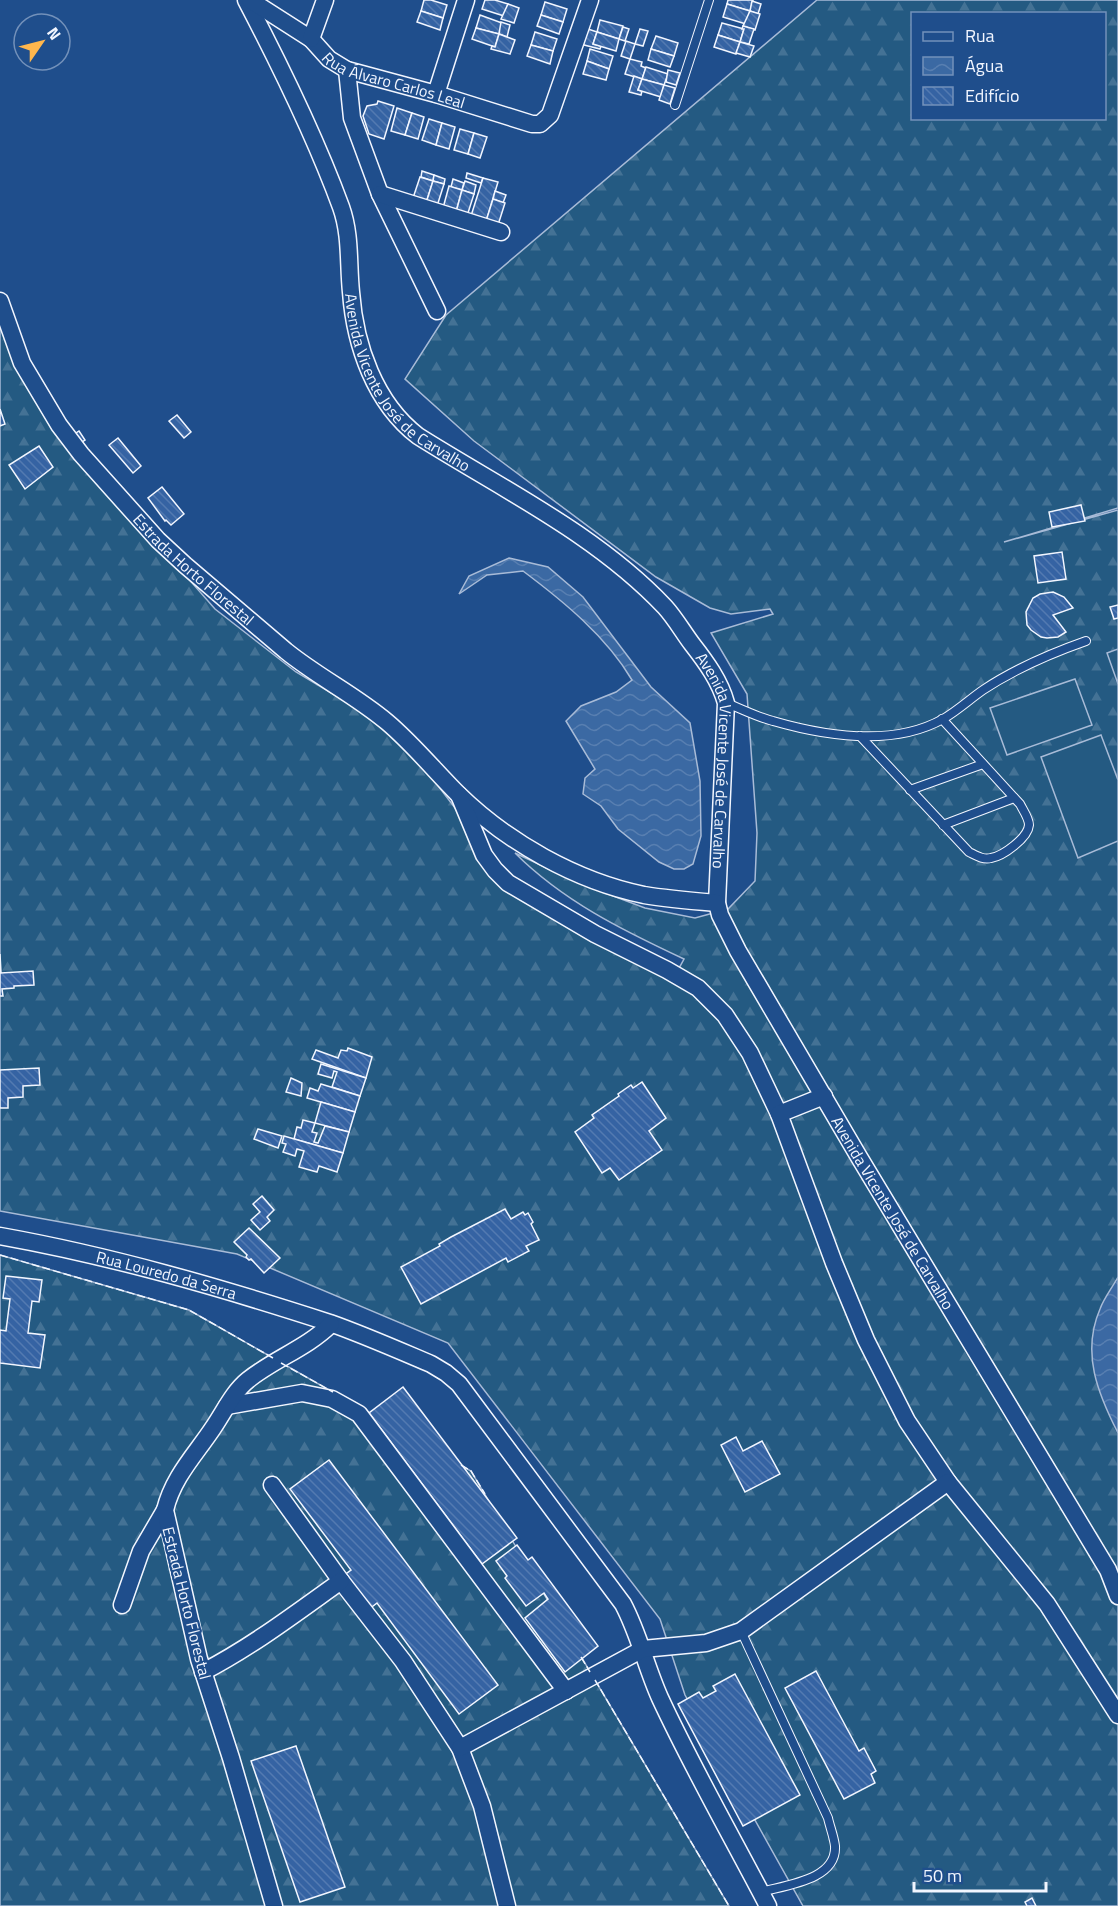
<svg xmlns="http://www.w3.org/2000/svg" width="1118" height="1906" viewBox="0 0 1118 1906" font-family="'Titillium Web',sans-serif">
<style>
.forest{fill:url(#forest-firs);stroke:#a8bbd7;stroke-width:1.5;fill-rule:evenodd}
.garden{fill:#245a82;stroke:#a8bbd7;stroke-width:1.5}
.water{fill:url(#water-waves);stroke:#a8bbd7;stroke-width:1.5}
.building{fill:url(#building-back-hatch);stroke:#f2f6ff;stroke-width:1.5}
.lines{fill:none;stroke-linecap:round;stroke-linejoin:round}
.lane-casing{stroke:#f2f6ff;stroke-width:10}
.street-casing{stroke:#f2f6ff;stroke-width:19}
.lane{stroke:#1f4e8c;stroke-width:8}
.street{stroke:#1f4e8c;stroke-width:16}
.fence{stroke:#f2f6ff;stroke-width:1.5;stroke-dasharray:8 3;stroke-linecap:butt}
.labels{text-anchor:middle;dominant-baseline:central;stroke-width:4.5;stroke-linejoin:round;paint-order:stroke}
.street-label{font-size:16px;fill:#f2f6ff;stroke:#1f4e8c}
</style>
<defs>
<pattern id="forest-firs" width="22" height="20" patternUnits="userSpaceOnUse" patternTransform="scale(1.5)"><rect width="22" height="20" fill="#245a82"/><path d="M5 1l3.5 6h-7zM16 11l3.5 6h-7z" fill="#447295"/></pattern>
<pattern id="water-waves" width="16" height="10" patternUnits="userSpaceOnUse" patternTransform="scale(1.5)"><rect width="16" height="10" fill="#3b69a3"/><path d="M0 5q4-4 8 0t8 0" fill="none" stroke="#587fb1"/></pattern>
<pattern id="building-back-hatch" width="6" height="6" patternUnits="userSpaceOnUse" patternTransform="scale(1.5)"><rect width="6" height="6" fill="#3563a3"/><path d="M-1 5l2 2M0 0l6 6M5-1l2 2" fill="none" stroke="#537ab1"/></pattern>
</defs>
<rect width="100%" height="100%" fill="#1f4e8c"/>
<!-- forest -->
<g class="forest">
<path d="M817,0H1118V508L1004,542L1118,510V1906H803L685,1695L660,1619L448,1343L237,1254L0,1211V322L56,428L215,609L296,672L373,718L423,766L497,863L540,901L673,979L684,959C622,930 563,901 515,853L579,883L645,908L695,918L728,909L755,881L757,833L747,694L711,633L773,614L770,609L731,614L710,608L656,577L474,441L405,379L446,315ZM912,14H1104V118H912Z"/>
<path d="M0,1255L189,1310L471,1471L729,1906H0Z"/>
</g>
<!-- garden -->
<g class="garden">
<path d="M1118,649V684L1107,653Z"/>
<path d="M1075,679L1092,725L1007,755L990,708Z"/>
<path d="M1101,735L1118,780V841L1078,858L1041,757Z"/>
</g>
<!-- water -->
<g class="water">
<path d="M509,558L548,567L583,597L651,687L690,723L700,781L701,836L693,864L684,869H674L659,862L618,829L601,806L583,794L585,778L595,769L566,721L581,706L616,692L632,680C606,636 563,601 523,571L487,575L459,594L469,576Z"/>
<path d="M1118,1277V1433C1098,1394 1081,1353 1100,1309C1104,1298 1112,1288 1118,1277Z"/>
</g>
<!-- building -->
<g class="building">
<path d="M424,0H431L447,5L443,18L421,11Z"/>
<path d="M485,0H495L508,4L504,16L482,9Z"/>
<path d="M728,0H753L750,11L727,4Z"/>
<path d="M752,1L761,4L758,14L750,11Z"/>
<path d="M545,2L567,9L563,22L541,15Z"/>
<path d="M508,4L519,8L514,23L501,19Z"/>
<path d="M727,4L750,11L746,24L723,17Z"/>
<path d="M421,11L443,18L440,30L417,22Z"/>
<path d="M750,11L760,14L755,30L743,26Z"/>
<path d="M480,15L502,23L499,34L476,28Z"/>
<path d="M541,15L563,22L559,34L537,26Z"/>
<path d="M600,20L623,26L619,39L597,32Z"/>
<path d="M501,22L510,25L507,37L499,34Z"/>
<path d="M722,23L744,29L740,42L718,35Z"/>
<path d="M743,26L754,29L749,44L740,42L744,29H742Z"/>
<path d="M623,27L629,29L625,41L619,39Z"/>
<path d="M476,28L499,34L495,47L472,39Z"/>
<path d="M585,28L597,32L593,44L601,46L600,49L580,44Z"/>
<path d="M640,29L648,31L643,46L635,44Z"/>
<path d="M535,32L557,39L553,51L531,45Z"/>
<path d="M597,32L619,39L616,51L593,44Z"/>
<path d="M499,34L515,40L510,54L491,49L492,46L495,47Z"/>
<path d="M718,35L740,42L736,54L714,47Z"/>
<path d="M656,36L678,43L674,56L651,49Z"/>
<path d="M626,41L635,44L630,59L621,56Z"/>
<path d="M740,42L754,46L750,57L736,53Z"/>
<path d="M531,45L553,51L550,64L527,56Z"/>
<path d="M590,49L613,56L609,69L587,61Z"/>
<path d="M651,49L674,56L670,67L648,60Z"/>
<path d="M630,59L642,62L641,66L646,68L642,79L625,74Z"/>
<path d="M587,61L609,69L606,80L583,74Z"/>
<path d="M646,67L668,74L664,85L642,79Z"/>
<path d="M668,70L680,73L676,85L666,82Z"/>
<path d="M634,76L642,79L638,90L642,91L641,95L629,92Z"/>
<path d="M642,79L664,85L661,97L638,90Z"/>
<path d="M664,85L675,88L670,104L659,100Z"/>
<path d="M378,101L394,106L384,139L369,134L363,116L367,106L377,104Z"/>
<path d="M397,108L412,113L405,135L391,131Z"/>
<path d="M412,113L424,117L418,139L405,135Z"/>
<path d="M429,119L442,123L436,145L422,140Z"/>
<path d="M442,123L455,127L449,149L436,145Z"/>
<path d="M460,129L474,133L468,154L454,150Z"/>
<path d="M474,133L487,137L480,158L468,154Z"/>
<path d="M422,171L434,175L433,181L421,177Z"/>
<path d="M467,173L483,178L481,183L466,178Z"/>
<path d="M434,175L445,179L444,184L433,181Z"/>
<path d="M420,177L433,181L426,203L413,198Z"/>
<path d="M483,178L498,182L485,225L470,219Z"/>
<path d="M453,179L464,183L462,190L451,187Z"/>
<path d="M433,181L444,184L437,206L426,203Z"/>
<path d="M465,181L476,185L474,194L462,190Z"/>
<path d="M449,186L462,190L456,212L443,208Z"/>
<path d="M462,190L474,194L467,216L456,212Z"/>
<path d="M495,191L506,195L503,203L493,199Z"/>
<path d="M493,199L505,203L498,225L486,221Z"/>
<path d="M0,409L5,424L0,426Z"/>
<path d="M177,415L191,432L184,438L169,421Z"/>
<path d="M79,431L85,440L76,446L70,437Z"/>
<path d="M118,438L141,466L133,473L109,445Z"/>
<path d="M39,446L53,467L25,489L9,465Z"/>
<path d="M162,487L184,514L171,525L166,520L165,521L148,498Z"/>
<path d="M1081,505L1085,521L1052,527L1049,512Z"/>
<path d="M1062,552L1066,579L1038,583L1034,556Z"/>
<path d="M1053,592L1064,597L1073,608L1053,615L1066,632L1058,637L1047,638L1041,637L1031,630L1027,625L1026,612L1033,598L1040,594Z"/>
<path d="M1118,605V618L1114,619L1110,607Z"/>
<path d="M0,954L1,973L33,971L34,985L14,986V988L2,989L3,996H0Z"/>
<path d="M348,1048L372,1057L366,1078L312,1059L316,1050L338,1058L341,1050L347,1051Z"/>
<path d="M321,1064L366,1078L360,1096L332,1087L337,1072L334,1071L332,1078L318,1074Z"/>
<path d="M39,1068L40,1085L23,1086V1097L8,1098V1108H0V1070Z"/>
<path d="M291,1078L302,1083L301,1096L286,1092Z"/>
<path d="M642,1082L666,1118L649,1131L662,1150L619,1180L610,1168L602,1173L575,1132L594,1118L592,1115L619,1096L618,1094L631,1085L633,1088Z"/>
<path d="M321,1084L360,1096L355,1112L307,1098L310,1088L318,1091Z"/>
<path d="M321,1102L355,1112L349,1132L315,1123Z"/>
<path d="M303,1120L315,1123L312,1132L317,1133L314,1142L318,1143L325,1126L349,1132L343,1153L294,1139L297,1127L301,1128Z"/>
<path d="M258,1129L282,1136L278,1148L254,1139Z"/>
<path d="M284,1136L343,1153L337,1172L319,1166L317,1172L299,1167L304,1151L297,1149L295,1156L283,1152L286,1144L282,1143Z"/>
<path d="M262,1196L274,1210L267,1217L270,1221L260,1230L251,1220L260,1212L253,1204Z"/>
<path d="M505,1209L511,1219L523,1212L525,1215L528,1213L533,1222L531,1224L539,1240L526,1246L529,1251L508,1262L506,1258L421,1304L401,1267L440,1246L439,1244L451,1237Z"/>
<path d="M249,1228L280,1258L264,1273L251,1259L249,1260L246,1257L247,1255L234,1242Z"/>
<path d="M6,1276L42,1280L39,1302L32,1301L28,1333L45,1335L40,1368L0,1363V1330L6,1331L10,1299L3,1298Z"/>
<path d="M403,1387L517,1538L482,1564L369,1413Z"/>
<path d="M736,1437L743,1451L762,1441L780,1474L745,1492L721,1445Z"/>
<path d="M329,1460L498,1685L459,1714L377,1603L368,1610L343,1576L351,1570L290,1489Z"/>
<path d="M517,1545L528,1560L532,1557L598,1646L565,1672L525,1618L548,1599L544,1593L526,1606L505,1578L507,1576L496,1561Z"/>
<path d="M816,1671L859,1751L864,1748L876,1771L871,1774L875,1783L844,1799L785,1688Z"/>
<path d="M735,1674L800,1795L743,1826L678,1704L699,1692L703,1698L716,1691L713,1686Z"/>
<path d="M296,1746L345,1887L300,1902L251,1761Z"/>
<path d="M1032,1898L1036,1906H1027L1025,1902Z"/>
</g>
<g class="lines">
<defs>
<g id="lane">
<path d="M675,105L709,0"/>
<path d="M726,703C742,709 757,717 773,721C825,736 893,747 943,719C957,711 970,699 983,690C1016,668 1049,654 1086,641"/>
<path d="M860,736L969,852C977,856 983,860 991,858C1003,856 1028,838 1029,825C1029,818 1023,810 1020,804L942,719"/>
<path d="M910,790L983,764"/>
<path d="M943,825L1014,798"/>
<path d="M741,1631L828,1818C830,1827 834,1837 835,1846C837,1880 786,1885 761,1892"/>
</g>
<g id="street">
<path id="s1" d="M246,0C281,67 315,136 341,207C351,235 348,263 351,292C355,346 375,403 418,436C502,489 596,534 665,607C675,618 683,632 692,644C706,662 720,681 726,703L717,903L720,915L738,951L859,1157L1108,1570L1118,1596"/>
<path id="s2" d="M250,0L311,39L329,59L347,70L436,94L532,124H540L550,115L590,0"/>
<path d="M311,39L325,0"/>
<path d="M347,70L352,118L380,194L437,311"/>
<path d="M436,94L466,0"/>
<path d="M380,194L501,232"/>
<path id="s3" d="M0,301L22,363L59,425L81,454L158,540L185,565L286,651C318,677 355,695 387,722C413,744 434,770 458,794C507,842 576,881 644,895C668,899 693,901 717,903"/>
<path d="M459,795L484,855L495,870L508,883L595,934L667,970L698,988L725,1015L750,1053L779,1114L834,1263L866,1340L907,1421L948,1482L1047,1604L1118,1715"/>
<path d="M779,1114L824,1096"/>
<path id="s4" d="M0,1236C112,1256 222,1288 330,1323C364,1335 398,1350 431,1364L446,1373L459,1384L623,1604C639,1634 646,1667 660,1698C693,1769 732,1837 768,1906"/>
<path d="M227,1406L302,1393L332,1399L359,1414L566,1691"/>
<path d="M272,1485L341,1581L403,1661L460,1748L482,1806L507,1906"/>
<path d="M122,1605L141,1551L165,1510"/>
<path d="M203,1672C253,1646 296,1613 341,1581"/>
<path d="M460,1748L643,1649L706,1643L741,1631L948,1482"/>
<path d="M274,1906L231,1758L199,1659L165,1510C173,1477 195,1455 213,1428C224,1412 233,1392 248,1380C274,1359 307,1348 331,1324"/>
</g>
</defs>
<!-- lane casing -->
<use href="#lane" class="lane-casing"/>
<!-- street casing -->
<use href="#street" class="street-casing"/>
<!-- lane -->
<use href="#lane" class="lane"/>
<!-- street -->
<use href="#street" class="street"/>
<!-- fence -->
<g class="fence">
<path d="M0,1255L189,1310L273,1358"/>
<path d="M281,1363L333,1392"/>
<path d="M461,1465L471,1471L485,1494"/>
<path d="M581,1657L590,1672"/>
<path d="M595,1680L729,1906"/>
</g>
</g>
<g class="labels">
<!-- street labels -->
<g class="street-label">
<text stroke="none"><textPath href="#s2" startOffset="168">Rua Álvaro Carlos Leal</textPath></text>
<text stroke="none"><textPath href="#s1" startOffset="426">Avenida Vicente José de Carvalho</textPath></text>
<text stroke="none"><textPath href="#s3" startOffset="336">Estrada Horto Florestal</textPath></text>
<text stroke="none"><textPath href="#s1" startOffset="948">Avenida Vicente José de Carvalho</textPath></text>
<text stroke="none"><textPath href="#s1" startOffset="1450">Avenida Vicente José de Carvalho</textPath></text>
<text stroke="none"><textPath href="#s4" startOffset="171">Rua Louredo da Serra</textPath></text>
<text transform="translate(187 1603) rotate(76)">Estrada Horto Florestal</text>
</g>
</g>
<!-- legend -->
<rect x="911" y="12" width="195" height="108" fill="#1f4e8c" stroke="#7391ba" stroke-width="1.5"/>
<rect x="923" y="32" width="30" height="9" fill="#1f4e8c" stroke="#7391ba" stroke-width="1.5"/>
<text x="965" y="42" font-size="18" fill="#f2f6ff">Rua</text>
<rect x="923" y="57" width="30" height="18" fill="url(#water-waves)" stroke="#7391ba" stroke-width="1.5"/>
<text x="965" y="72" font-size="18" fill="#f2f6ff">Água</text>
<rect x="923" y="87" width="30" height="18" fill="url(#building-back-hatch)" stroke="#7391ba" stroke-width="1.5"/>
<text x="965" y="102" font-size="18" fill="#f2f6ff">Edifício</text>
<!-- north arrow -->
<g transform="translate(42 42) rotate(55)"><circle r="28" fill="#1f4e8c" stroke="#7391ba" stroke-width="1.5"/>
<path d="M0-4.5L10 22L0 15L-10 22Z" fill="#ffb74d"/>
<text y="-9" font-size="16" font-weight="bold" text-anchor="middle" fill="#f2f6ff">N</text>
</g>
<!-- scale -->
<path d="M914 1882v9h132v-9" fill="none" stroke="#f2f6ff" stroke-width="3"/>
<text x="923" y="1882" font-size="18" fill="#f2f6ff" stroke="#1f4e8c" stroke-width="4.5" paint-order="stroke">50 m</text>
</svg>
